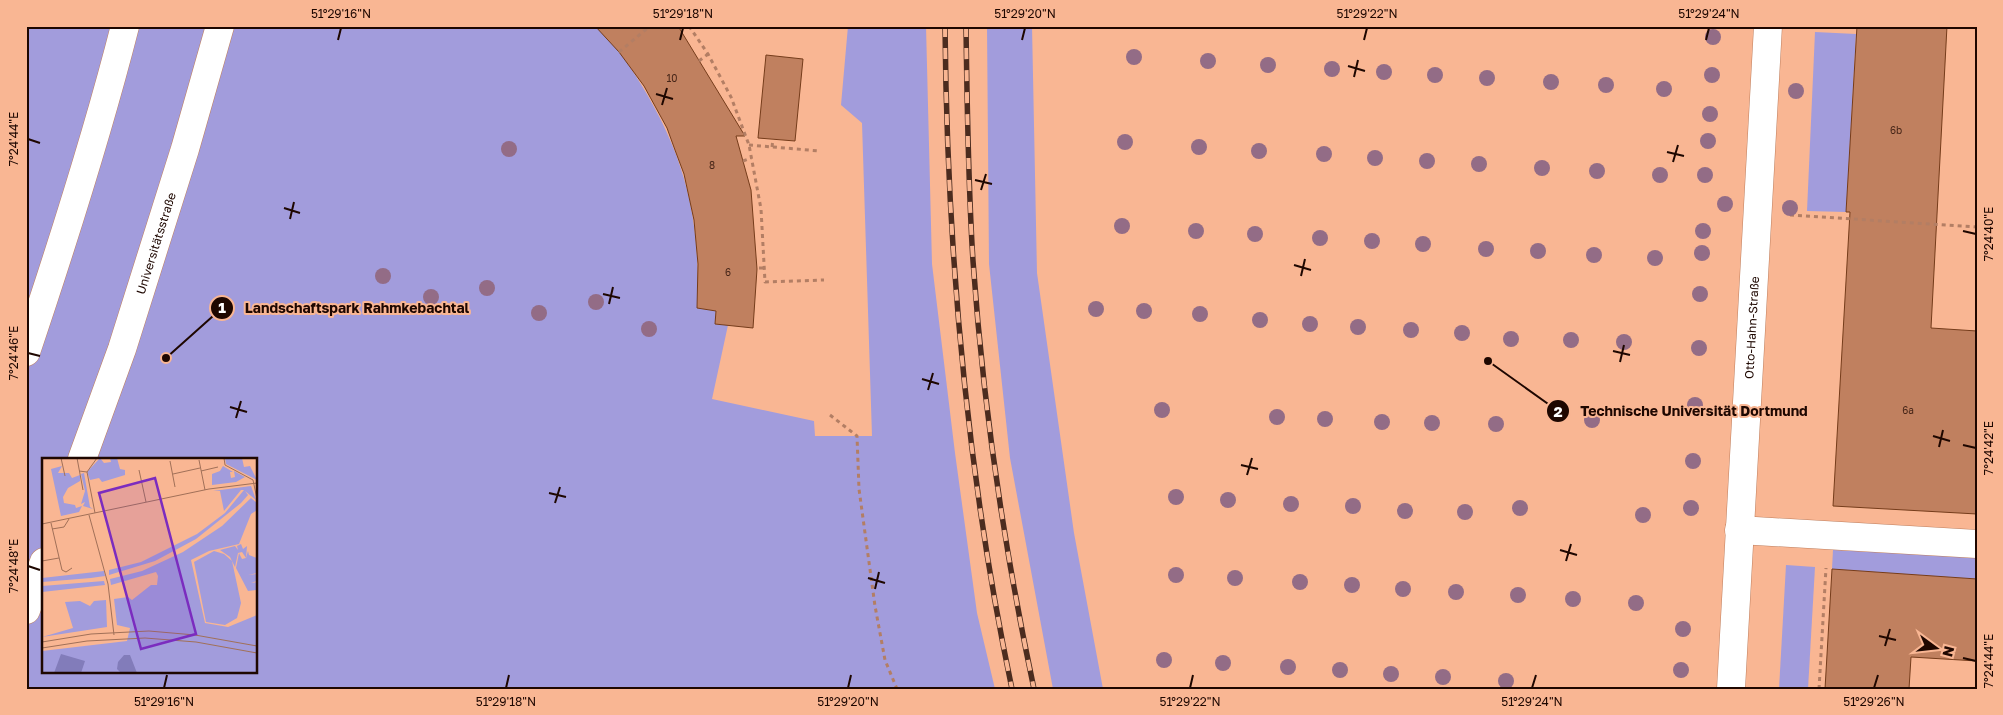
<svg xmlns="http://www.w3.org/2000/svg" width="2003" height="715" viewBox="0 0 2003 715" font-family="'Golos Text',sans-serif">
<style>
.green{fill:#a29cdc;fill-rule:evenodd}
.building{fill:#c0805f;stroke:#753c1b}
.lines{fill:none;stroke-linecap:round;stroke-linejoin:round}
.minor-casing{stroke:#be7e5d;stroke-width:29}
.path{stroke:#b37e64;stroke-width:3;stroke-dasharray:4 4;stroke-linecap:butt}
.minor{stroke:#fff;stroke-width:28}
.rail-casing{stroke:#4c2c1f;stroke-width:5.5}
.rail{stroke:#f9b693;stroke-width:4;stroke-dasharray:11;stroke-linecap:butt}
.tree{fill:#936c86}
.ticks{fill:none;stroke:#1e0700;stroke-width:2}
.labels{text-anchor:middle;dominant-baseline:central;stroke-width:4;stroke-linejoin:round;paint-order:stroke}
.number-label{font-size:10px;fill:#462518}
.street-label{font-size:12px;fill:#1e0700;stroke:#f9b693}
.inset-road{fill:none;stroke:#a17058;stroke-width:1}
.view{fill:#7b2cbf;fill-opacity:0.15;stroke:#7b2cbf;stroke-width:2.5}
.inset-edge{fill:none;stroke:#1e0700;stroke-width:2.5}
.leader{fill:none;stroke:#1e0700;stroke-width:2}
.callout-dot{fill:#1e0700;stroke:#f9b693;stroke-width:2}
.mark-label{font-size:15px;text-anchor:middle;font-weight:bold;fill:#fff}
.callout-label{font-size:14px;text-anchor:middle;font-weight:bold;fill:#1e0700;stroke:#f9b693;stroke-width:4;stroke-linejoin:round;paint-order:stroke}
.neatline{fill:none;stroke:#1e0700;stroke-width:2}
.ticks-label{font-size:12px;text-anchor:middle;fill:#1e0700}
</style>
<rect width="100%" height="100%" fill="#f9b693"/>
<!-- green -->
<g class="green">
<path d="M26,26H643L624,58C680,140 702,208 697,308L716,311L715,324L728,325L712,399L814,421L815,436H872L862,123L841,105L848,26H926L932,264L955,453L977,613L995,689H26ZM44,459H256V671H44Z"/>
<path d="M987,26H1032L1037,273L1074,533L1103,689H1053L1010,458L989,264Z"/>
<path d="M1815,32L1856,34L1846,212L1807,211Z"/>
<path d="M1833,550L1977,557V579L1832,569Z"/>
<path d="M1786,565L1815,567L1808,689H1779Z"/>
</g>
<!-- building -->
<g class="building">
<path d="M595,26H678L745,136H736L751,190L757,269L753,328L715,324L716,311L697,308L698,264L694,220L684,174L675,150L667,128L644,86L619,52Z"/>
<path d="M1857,26H1947L1931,328L1977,331V514L1833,506L1850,212H1846Z"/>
<path d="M766,55L803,59L795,141L758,138Z"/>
<path d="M1832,569L1977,579V661L1911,657L1909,689H1825Z"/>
</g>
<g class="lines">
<defs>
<g id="minor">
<path d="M26,352C62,245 97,136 125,26"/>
<path id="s1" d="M82,459L122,349L185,149L220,26"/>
<path d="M1739,530L1977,544"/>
<path d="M26,610L44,562"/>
<path id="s2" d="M1731,689L1768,26"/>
</g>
</defs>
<!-- minor casing -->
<use href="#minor" class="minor-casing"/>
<!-- path -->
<g class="path">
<path d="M689,26L708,54L731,97L749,145L761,209L765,282L824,280"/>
<path d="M619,52L650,26"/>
<path d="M699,61L708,54"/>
<path d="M749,145L820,151"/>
<path d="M772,147L773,139"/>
<path d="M743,161L751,158"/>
<path d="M1790,215L1977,227"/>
<path d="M759,268H764"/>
<path d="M830,415L857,436L859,489L875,606L885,660L897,689"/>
<path d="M1819,689L1826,568"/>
</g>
<!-- minor -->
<use href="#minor" class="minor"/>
<defs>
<g id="rail">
<path d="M945,26C947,248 966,471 1012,689"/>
<path d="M966,26C967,105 968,183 973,261C983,405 1004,548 1034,689"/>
</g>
</defs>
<!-- rail casing -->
<use href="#rail" class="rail-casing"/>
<!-- rail -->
<use href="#rail" class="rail"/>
</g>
<!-- trees -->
<g class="tree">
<circle cx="1713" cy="37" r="8"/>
<circle cx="1134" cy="57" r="8"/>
<circle cx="1208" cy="61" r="8"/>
<circle cx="1268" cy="65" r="8"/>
<circle cx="1332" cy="69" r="8"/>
<circle cx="1384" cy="72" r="8"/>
<circle cx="1435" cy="75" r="8"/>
<circle cx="1712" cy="75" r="8"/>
<circle cx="1487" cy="78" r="8"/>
<circle cx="1551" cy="82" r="8"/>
<circle cx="1606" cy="85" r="8"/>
<circle cx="1664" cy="89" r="8"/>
<circle cx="1796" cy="91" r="8"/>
<circle cx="1710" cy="114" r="8"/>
<circle cx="1708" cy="141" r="8"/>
<circle cx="1125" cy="142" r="8"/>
<circle cx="1199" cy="147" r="8"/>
<circle cx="509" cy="149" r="8"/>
<circle cx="1259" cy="151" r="8"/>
<circle cx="1324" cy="154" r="8"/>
<circle cx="1375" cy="158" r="8"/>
<circle cx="1427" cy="161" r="8"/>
<circle cx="1479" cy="164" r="8"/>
<circle cx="1542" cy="168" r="8"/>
<circle cx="1597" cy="171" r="8"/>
<circle cx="1660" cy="175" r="8"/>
<circle cx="1705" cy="175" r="8"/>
<circle cx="1725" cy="204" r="8"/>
<circle cx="1790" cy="208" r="8"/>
<circle cx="1122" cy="226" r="8"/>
<circle cx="1196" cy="231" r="8"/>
<circle cx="1703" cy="231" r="8"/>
<circle cx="1255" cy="234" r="8"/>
<circle cx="1320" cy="238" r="8"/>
<circle cx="1372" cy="241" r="8"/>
<circle cx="1423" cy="244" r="8"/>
<circle cx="1486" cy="249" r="8"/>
<circle cx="1538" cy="251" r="8"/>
<circle cx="1702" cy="253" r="8"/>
<circle cx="1594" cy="255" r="8"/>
<circle cx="1655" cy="258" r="8"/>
<circle cx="383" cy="276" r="8"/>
<circle cx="487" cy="288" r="8"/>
<circle cx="1700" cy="294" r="8"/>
<circle cx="431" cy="297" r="8"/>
<circle cx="596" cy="302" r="8"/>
<circle cx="1096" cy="309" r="8"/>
<circle cx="1144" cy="311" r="8"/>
<circle cx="539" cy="313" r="8"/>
<circle cx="1200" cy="314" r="8"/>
<circle cx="1260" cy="320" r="8"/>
<circle cx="1310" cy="324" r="8"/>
<circle cx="1358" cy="327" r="8"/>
<circle cx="649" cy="329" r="8"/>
<circle cx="1411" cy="330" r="8"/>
<circle cx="1462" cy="333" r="8"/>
<circle cx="1511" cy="339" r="8"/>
<circle cx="1571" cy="340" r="8"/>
<circle cx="1624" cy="342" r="8"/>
<circle cx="1699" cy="348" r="8"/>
<circle cx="1695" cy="405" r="8"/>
<circle cx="1162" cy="410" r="8"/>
<circle cx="1277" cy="417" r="8"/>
<circle cx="1325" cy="419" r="8"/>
<circle cx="1592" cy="420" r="8"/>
<circle cx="1382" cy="422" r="8"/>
<circle cx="1432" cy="423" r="8"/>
<circle cx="1496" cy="424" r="8"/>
<circle cx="1693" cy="461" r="8"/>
<circle cx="1176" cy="497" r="8"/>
<circle cx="1228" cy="500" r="8"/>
<circle cx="1291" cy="504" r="8"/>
<circle cx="1353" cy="506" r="8"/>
<circle cx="1520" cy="508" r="8"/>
<circle cx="1691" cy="508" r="8"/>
<circle cx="1405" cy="511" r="8"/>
<circle cx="1465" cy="512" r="8"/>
<circle cx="1643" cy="515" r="8"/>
<circle cx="1176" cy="575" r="8"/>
<circle cx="1235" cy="578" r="8"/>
<circle cx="1300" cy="582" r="8"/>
<circle cx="1352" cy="585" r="8"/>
<circle cx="1403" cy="589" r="8"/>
<circle cx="1456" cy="592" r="8"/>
<circle cx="1518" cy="595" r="8"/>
<circle cx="1573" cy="599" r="8"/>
<circle cx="1636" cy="603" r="8"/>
<circle cx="1683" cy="629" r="8"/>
<circle cx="1164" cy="660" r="8"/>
<circle cx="1223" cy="663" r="8"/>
<circle cx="1288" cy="667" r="8"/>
<circle cx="1340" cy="670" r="8"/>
<circle cx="1681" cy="670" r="8"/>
<circle cx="1391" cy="674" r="8"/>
<circle cx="1443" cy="677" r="8"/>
<circle cx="1506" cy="681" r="8"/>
</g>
<!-- ticks -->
<path class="ticks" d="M338,40L341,28M680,40L683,28M1022,40L1025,28M1364,40L1367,28M1706,40L1709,28M1348,66L1365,71M1354,77L1358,60M656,94L673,99M662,105L667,88M28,139L40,143M1667,152L1684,156M1673,162L1678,145M975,180L992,184M981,190L986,174M284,208L300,213M290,219L294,202M1963,231L1976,234M1294,265L1311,270M1301,276L1305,259M603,294L620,298M609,304L613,287M1613,351L1630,355M28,353L40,356M1620,362L1624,345M922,379L939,384M928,390L933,373M230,407L247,412M236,418L241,401M1933,436L1950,441M1963,445L1976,448M1939,447L1943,430M1241,465L1258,469M1247,475L1252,458M549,493L566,497M555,503L560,487M1560,550L1577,555M1566,561L1571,544M28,566L40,570M868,578L885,583M875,589L879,572M1879,636L1896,640M1885,646L1890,629M1963,658L1976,661M164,688L167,675M506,688L509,675M848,688L851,675M1190,688L1193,675M1532,688L1536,675M1874,688L1878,675"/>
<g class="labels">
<!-- number labels -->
<g class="number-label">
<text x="672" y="78">10</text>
<text x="1896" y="130">6b</text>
<text x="712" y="165">8</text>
<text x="728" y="272">6</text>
<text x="1908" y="410">6a</text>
</g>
<!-- street labels -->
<g class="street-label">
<text stroke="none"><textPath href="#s1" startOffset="228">Universitätsstraße</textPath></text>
<text stroke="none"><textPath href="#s2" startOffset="362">Otto-Hahn-Straße</textPath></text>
</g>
</g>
<!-- overview -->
<g transform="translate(42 458)">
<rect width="215" height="215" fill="#f9b693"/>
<path d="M58,0L62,5L69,4L68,0H75L78,11L83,12V17L60,24L57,20L48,22L45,14ZM183,0H200L202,9L208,8L215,22L184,6ZM20,8L16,15H27L30,20L38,17V23L26,30L21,39L22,45L33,47L34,50L40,48L37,54L19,58L9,11ZM181,8L191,14H188L189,20L193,19L192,13L203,19L194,24L170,27V16L178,13ZM42,15L48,49L51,51L41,48L43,44L39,46L43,33L39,16ZM209,28L214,42L203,33L206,37L199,45L154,81L113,103L67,117V112L99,104L155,76L183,55L202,32H199L182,53L178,33H171ZM209,40L215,45V52L209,56L197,86L167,93L149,102L163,165L186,169L215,157V215H0V193L85,183L88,170L75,167L72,141L86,139L90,142L109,127H115L116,118L114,114L69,127L68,121L100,113L141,94L180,68ZM199,86L201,91L205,88L204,100L200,94L196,95L193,109L188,99L178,92L193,88L196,92L195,88ZM172,93L182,96L190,103L199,145L195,160L183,167L164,164L152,104ZM206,93L207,97L215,100V115L206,117L215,116V123L209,125L215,124L214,132L206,133L194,110L197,95L200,101L204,100ZM62,113L63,118L49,120L0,124V120ZM62,123L63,127L0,134V128ZM64,142L65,169L0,179L31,170L23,144L38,143L48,148L52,143Z" fill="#a29cdc"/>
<path d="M19,196L43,203L39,215H12ZM82,197H88L95,215H79L75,211L76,204Z" fill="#827cba"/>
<path class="inset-road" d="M19,0L23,18M35,0L41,32M182,0L183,7L211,22L215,41M157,2L163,32M128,3L133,29M97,12L104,44M37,13L45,14L53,55M159,13L176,9M45,14L55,0M131,16L158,10M47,57L66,126L72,177M9,65L20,112L24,114L30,110M0,66L167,31L215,25M10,71L22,69L27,61M0,103L17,100M0,184L49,176L107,173L153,177L215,188M0,190L45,183L103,180L154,184L215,195"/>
<path class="view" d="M113,20L154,176L99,191L57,35Z"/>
<rect width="215" height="215" class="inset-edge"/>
</g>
<!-- callouts -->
<path class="leader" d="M166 358L222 308M1488 361L1558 411"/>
<g class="callout-dot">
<circle cx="166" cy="358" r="5"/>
<circle cx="1488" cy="361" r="5"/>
<circle cx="222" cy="308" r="12"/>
<circle cx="1558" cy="411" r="12"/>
</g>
<g class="mark-label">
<text x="222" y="313">1</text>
<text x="1558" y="417">2</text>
</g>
<g class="callout-label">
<text x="357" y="313">Landschaftspark Rahmkebachtal</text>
<text x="1694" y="416">Technische Universität Dortmund</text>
</g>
<!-- border -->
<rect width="2003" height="715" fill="none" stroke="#f9b693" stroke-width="55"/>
<!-- north arrow -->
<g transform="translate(1936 648) rotate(105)" stroke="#f9b693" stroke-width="4" paint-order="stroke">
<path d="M0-4L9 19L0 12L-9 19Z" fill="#1e0700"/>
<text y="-8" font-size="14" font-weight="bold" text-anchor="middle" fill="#1e0700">N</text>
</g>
<rect x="28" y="28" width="1948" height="660" class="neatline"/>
<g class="ticks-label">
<text x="341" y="18">51°29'16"N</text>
<text x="683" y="18">51°29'18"N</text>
<text x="1025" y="18">51°29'20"N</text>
<text x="1367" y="18">51°29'22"N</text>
<text x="1709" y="18">51°29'24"N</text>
<text transform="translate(14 139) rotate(-90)" y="4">7°24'44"E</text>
<text transform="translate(1989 234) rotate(-90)" y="4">7°24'40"E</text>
<text transform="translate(14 353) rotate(-90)" y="4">7°24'46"E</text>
<text transform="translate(1989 448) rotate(-90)" y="4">7°24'42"E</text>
<text transform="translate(14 566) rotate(-90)" y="4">7°24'48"E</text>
<text transform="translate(1989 661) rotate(-90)" y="4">7°24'44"E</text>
<text x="164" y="706">51°29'16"N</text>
<text x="506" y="706">51°29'18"N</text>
<text x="848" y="706">51°29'20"N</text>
<text x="1190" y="706">51°29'22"N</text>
<text x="1532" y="706">51°29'24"N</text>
<text x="1874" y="706">51°29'26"N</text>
</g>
</svg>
